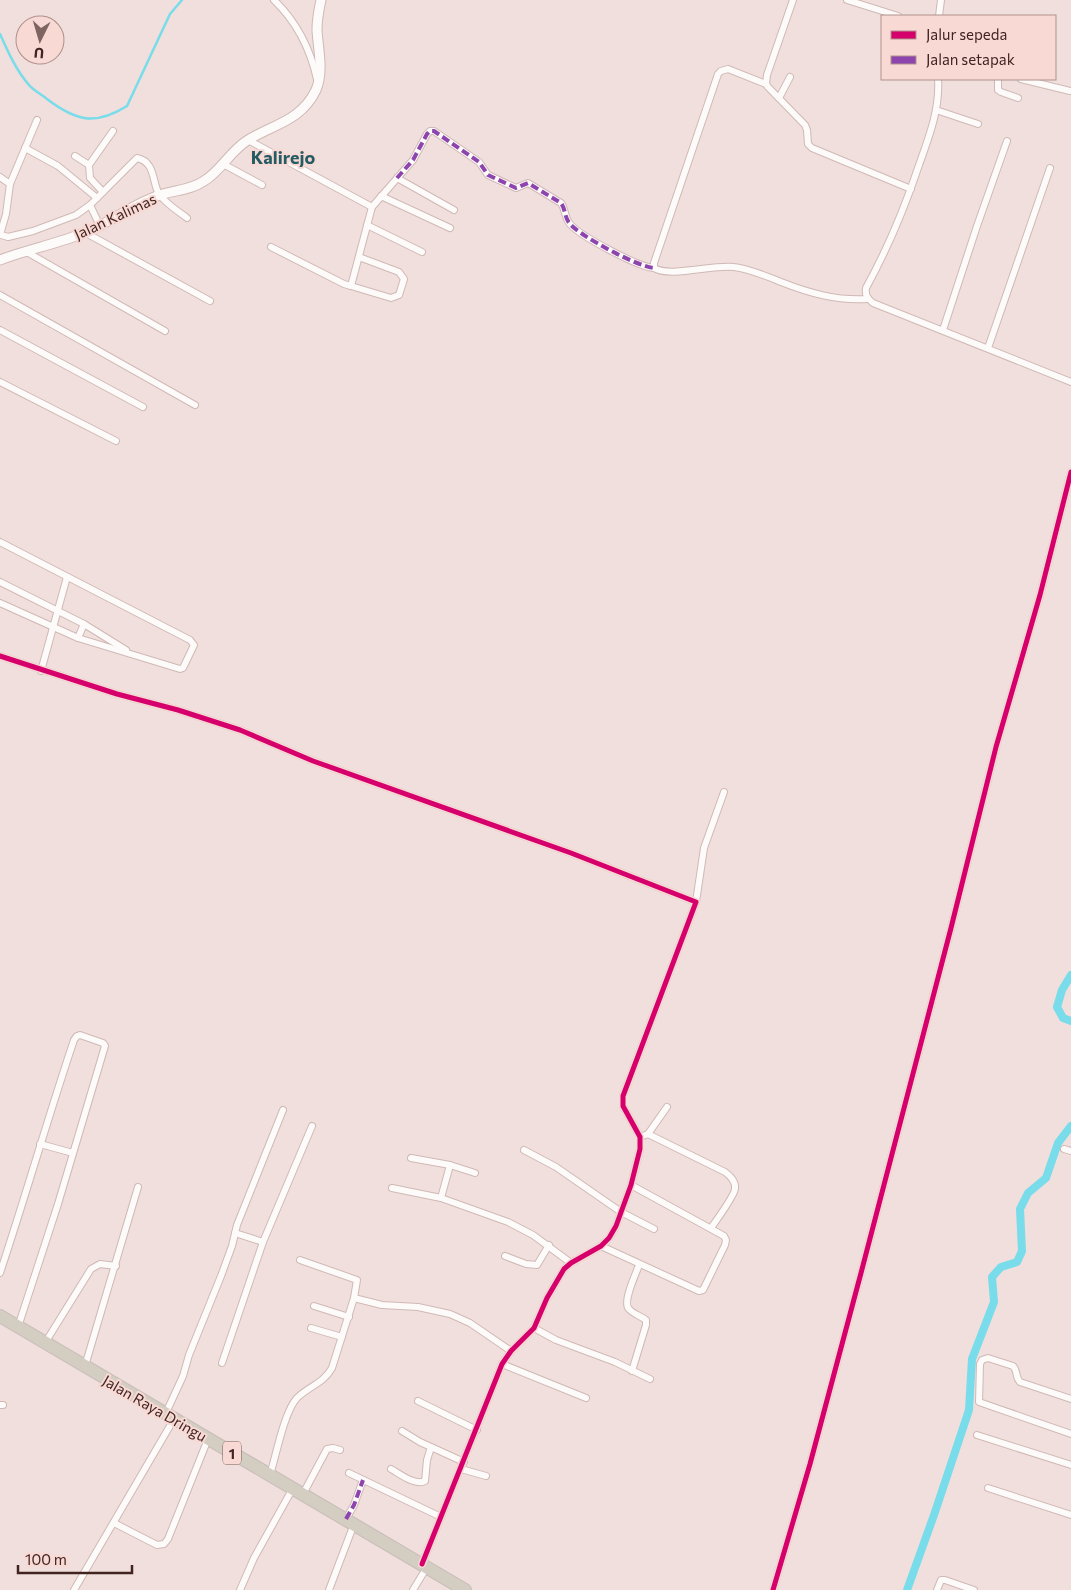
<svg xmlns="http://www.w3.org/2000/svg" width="1071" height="1590" viewBox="0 0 1071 1590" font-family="Commissioner,sans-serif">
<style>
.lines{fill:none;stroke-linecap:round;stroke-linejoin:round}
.stream{stroke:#78dcea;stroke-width:2.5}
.canal{stroke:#78dcea;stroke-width:8}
.street-casing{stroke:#d0b9b5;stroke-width:8}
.secondary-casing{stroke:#d0b9b5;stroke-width:11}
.highway-casing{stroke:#c8bcb9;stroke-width:14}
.street{stroke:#fdfafa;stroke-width:6}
.secondary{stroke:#fdfafa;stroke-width:9}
.highway{stroke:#d3cdc2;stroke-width:12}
.quiet{stroke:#8e44ad;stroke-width:4;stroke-dasharray:8 4;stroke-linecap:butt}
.cycleway-casing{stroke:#f8d9d4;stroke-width:8}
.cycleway{stroke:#d6006c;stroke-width:5}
.labels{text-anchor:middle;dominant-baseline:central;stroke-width:4;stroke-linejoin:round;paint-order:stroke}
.shield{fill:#f8d9d4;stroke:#785a56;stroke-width:1}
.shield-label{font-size:14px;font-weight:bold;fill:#412420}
.street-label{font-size:15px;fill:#412420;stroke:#f8d9d4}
.quarter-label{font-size:18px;font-weight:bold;fill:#235c64;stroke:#f8d9d4}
</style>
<rect width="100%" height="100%" fill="#f0dfdc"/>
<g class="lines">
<!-- stream -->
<path class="stream" d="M0,34C8,52 16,70 29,85C33,90 41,94 47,99C76,121 95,126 127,106L170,14L182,0"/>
<!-- canal -->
<g class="canal">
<path d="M1071,975L1062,990L1057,1007L1063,1018L1071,1021"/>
<path d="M907,1590L934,1515L969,1410L972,1359L994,1302L992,1277L1001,1267L1017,1262L1022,1251L1020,1209L1028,1193L1046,1178L1058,1143L1071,1126"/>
</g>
<defs>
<g id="street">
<path d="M274,0C297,22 310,48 317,79"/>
<path d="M793,0L767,75L766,84L768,87L805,125L807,130L808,144L812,148L911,189"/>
<path d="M847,0L898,16"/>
<path d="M939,16L941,0"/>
<path d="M938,79C940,109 929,137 919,165C905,207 888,248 866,288C865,295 867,298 873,303L1071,382"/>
<path d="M998,79V90L1001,92L1018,98"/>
<path d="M1021,79L1070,91"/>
<path d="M766,84L728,69L721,71L718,74L654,263V268C670,278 714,264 734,267C750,269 766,276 781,282C809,293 837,301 867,299"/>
<path d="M779,98L790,77"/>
<path d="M936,110L978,124"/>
<path d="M248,140L372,207L413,160L427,134L430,131H434L479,162L488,175L516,188L528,183L561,203C566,210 564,217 570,224C580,236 638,267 654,268"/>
<path d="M25,148L58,166L97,198"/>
<path d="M75,156L89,165"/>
<path d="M223,164L262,185"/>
<path d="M0,177L10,184"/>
<path d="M397,178L454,210"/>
<path d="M103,192L90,178L89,165L113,131"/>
<path d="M381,196L450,228"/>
<path d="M90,205L100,226"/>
<path d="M367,225L422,252"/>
<path d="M86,233L210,301"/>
<path d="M0,235L6,214L10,184L37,120"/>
<path d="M1,235L8,237L33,231L76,215L90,205L137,158C156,162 152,183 159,194C166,204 178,211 187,218"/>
<path d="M271,247L344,284L351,286L372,207"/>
<path d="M25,251L165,331"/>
<path d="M351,286L391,298L399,295L404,279L399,272L359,257"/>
<path d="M0,295L195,405"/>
<path d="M0,330L143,407"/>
<path d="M943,330L977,226L1007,141"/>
<path d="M988,348L1050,168"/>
<path d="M0,382L116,441"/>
<path d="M0,542L190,640L194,645L183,668L180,669L78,638L0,603"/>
<path d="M0,582L84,624L78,638"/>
<path d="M84,624L126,650"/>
<path d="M0,656L117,694L178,710L240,730L313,761L571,853L696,902L623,1096V1106L640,1137V1149L631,1185L616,1226L609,1238L601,1246L571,1263L564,1269L547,1298L534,1328L511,1351L502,1364L422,1564"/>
<path d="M41,671L67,577"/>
<path d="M696,902L704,848L724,792"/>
<path d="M648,1134L667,1107"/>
<path d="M640,1137L648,1134L725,1172C730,1176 736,1181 735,1189C734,1196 716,1221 711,1228"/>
<path d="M40,1144L73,1153"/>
<path d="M1064,1149L1071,1151"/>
<path d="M524,1150L556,1167L621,1212L654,1229"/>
<path d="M411,1158L450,1165"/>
<path d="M475,1173L450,1165L441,1198L508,1222L533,1235L571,1263"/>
<path d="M392,1188L441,1198"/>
<path d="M235,1233L263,1242"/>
<path d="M601,1246L699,1291L703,1290L725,1245L726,1240L724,1236L631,1185"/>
<path d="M505,1256L526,1264L537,1265L549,1245"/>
<path d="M300,1260L357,1280L354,1298"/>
<path d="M0,1273C26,1195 48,1117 74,1040L77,1036L80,1035L103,1043L105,1046L58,1204L18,1327"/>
<path d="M314,1306L349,1317"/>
<path d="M311,1328L342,1337"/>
<path d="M534,1328L556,1340L615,1362L650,1379"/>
<path d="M45,1343L91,1269L100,1264L116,1266"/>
<path d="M222,1363L263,1242L312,1126"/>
<path d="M502,1364L586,1398"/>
<path d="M85,1366L138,1187"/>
<path d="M632,1371L646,1325V1320C641,1316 633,1314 629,1309C622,1302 636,1274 639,1265"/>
<path d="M1071,1399L1020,1382C1015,1377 1018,1371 1013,1366L988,1358L982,1360L980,1364L979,1402L1071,1434"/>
<path d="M418,1401L477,1430"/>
<path d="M0,1405H3"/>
<path d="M165,1415L183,1376L189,1355L221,1276L232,1246L237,1225L283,1110"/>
<path d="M402,1431L420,1442L464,1462"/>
<path d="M977,1435L1071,1465"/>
<path d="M391,1469C400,1474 415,1486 425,1481L427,1460L431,1447"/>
<path d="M461,1469L486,1476"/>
<path d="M349,1473L441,1517"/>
<path d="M270,1475C276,1456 284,1412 297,1398C309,1386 323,1384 332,1368L354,1298L382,1305L418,1307L450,1314L470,1323L511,1351"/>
<path d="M988,1488L1071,1515"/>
<path d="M303,1494L327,1449L333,1448L340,1450"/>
<path d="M346,1519L354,1505L363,1480"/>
<path d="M114,1523L157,1545L164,1544L168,1539L208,1439"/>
<path d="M74,1590L174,1419"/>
<path d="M240,1590L254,1558L293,1488"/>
<path d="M329,1590L354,1524"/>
<path d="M413,1590L427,1567"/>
<path d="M773,1590L810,1464L861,1273L951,928L996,747L1040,595L1071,472"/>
<path d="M937,1590L941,1580H945L974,1590"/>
</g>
<path id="secondary" d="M0,260C28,249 58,244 86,232C112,222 134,203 160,195C175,190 191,190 204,181C221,171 230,151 248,140C274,124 301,121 316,90C324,71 318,49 317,30C317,20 319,9 321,0"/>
<path id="highway" d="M0,1316L465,1590"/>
</defs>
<!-- street casing -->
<use href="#street" class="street-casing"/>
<!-- secondary casing -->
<use href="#secondary" class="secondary-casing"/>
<!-- highway casing -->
<use href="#highway" class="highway-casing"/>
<!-- street -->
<use href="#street" class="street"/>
<!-- secondary -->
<use href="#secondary" class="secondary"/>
<!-- highway -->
<use href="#highway" class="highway"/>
<!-- quiet -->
<g class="quiet">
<path d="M397,178L413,160L427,134L430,131H434L479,162L488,175L516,188L528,183L561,203C566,210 564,217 570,224C580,236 638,267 654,268"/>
<path d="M346,1519L354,1505L363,1480"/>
</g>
<defs>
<g id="cycleway">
<path d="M0,656L117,694L178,710L240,730L313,761L571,853L696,902L623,1096V1106L640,1137V1149L631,1185L616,1226L609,1238L601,1246L571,1263L564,1269L547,1298L534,1328L511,1351L502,1364L422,1564"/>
<path d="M773,1590L810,1464L861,1273L951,928L996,747L1040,595L1071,472"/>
</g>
</defs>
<!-- cycleway casing -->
<use href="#cycleway" class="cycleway-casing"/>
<!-- cycleway -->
<use href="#cycleway" class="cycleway"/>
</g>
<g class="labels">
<!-- shield labels -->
<rect class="shield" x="223" y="1441.5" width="18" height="23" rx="4"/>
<g class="shield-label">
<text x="232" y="1453">1</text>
</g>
<!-- street labels -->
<g class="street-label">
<text transform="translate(115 216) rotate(-25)">Jalan Kalimas</text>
<text transform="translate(155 1408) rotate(30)">Jalan Raya Dringu</text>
</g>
<!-- quarter labels -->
<g class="quarter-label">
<text x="283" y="157">Kalirejo</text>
</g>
</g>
<!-- legend -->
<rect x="881" y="15" width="175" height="65" fill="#f8d9d4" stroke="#af918c"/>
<rect x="891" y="31" width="25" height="8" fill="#d6006c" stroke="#af918c"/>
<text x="926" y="40" font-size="15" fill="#412420">Jalur sepeda</text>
<rect x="891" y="56" width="25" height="8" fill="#8e44ad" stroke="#af918c"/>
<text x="926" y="65" font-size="15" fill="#412420">Jalan setapak</text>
<!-- north arrow -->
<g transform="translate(40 40) rotate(185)"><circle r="24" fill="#f8d9d4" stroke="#af918c"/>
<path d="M0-4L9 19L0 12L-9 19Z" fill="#7e6562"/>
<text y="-8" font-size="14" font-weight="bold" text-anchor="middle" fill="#412420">U</text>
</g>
<!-- scale -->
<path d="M18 1565v8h114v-8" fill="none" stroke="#412420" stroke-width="2.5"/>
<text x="25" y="1565" font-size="15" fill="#412420" stroke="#f8d9d4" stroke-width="4" paint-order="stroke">100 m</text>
</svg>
